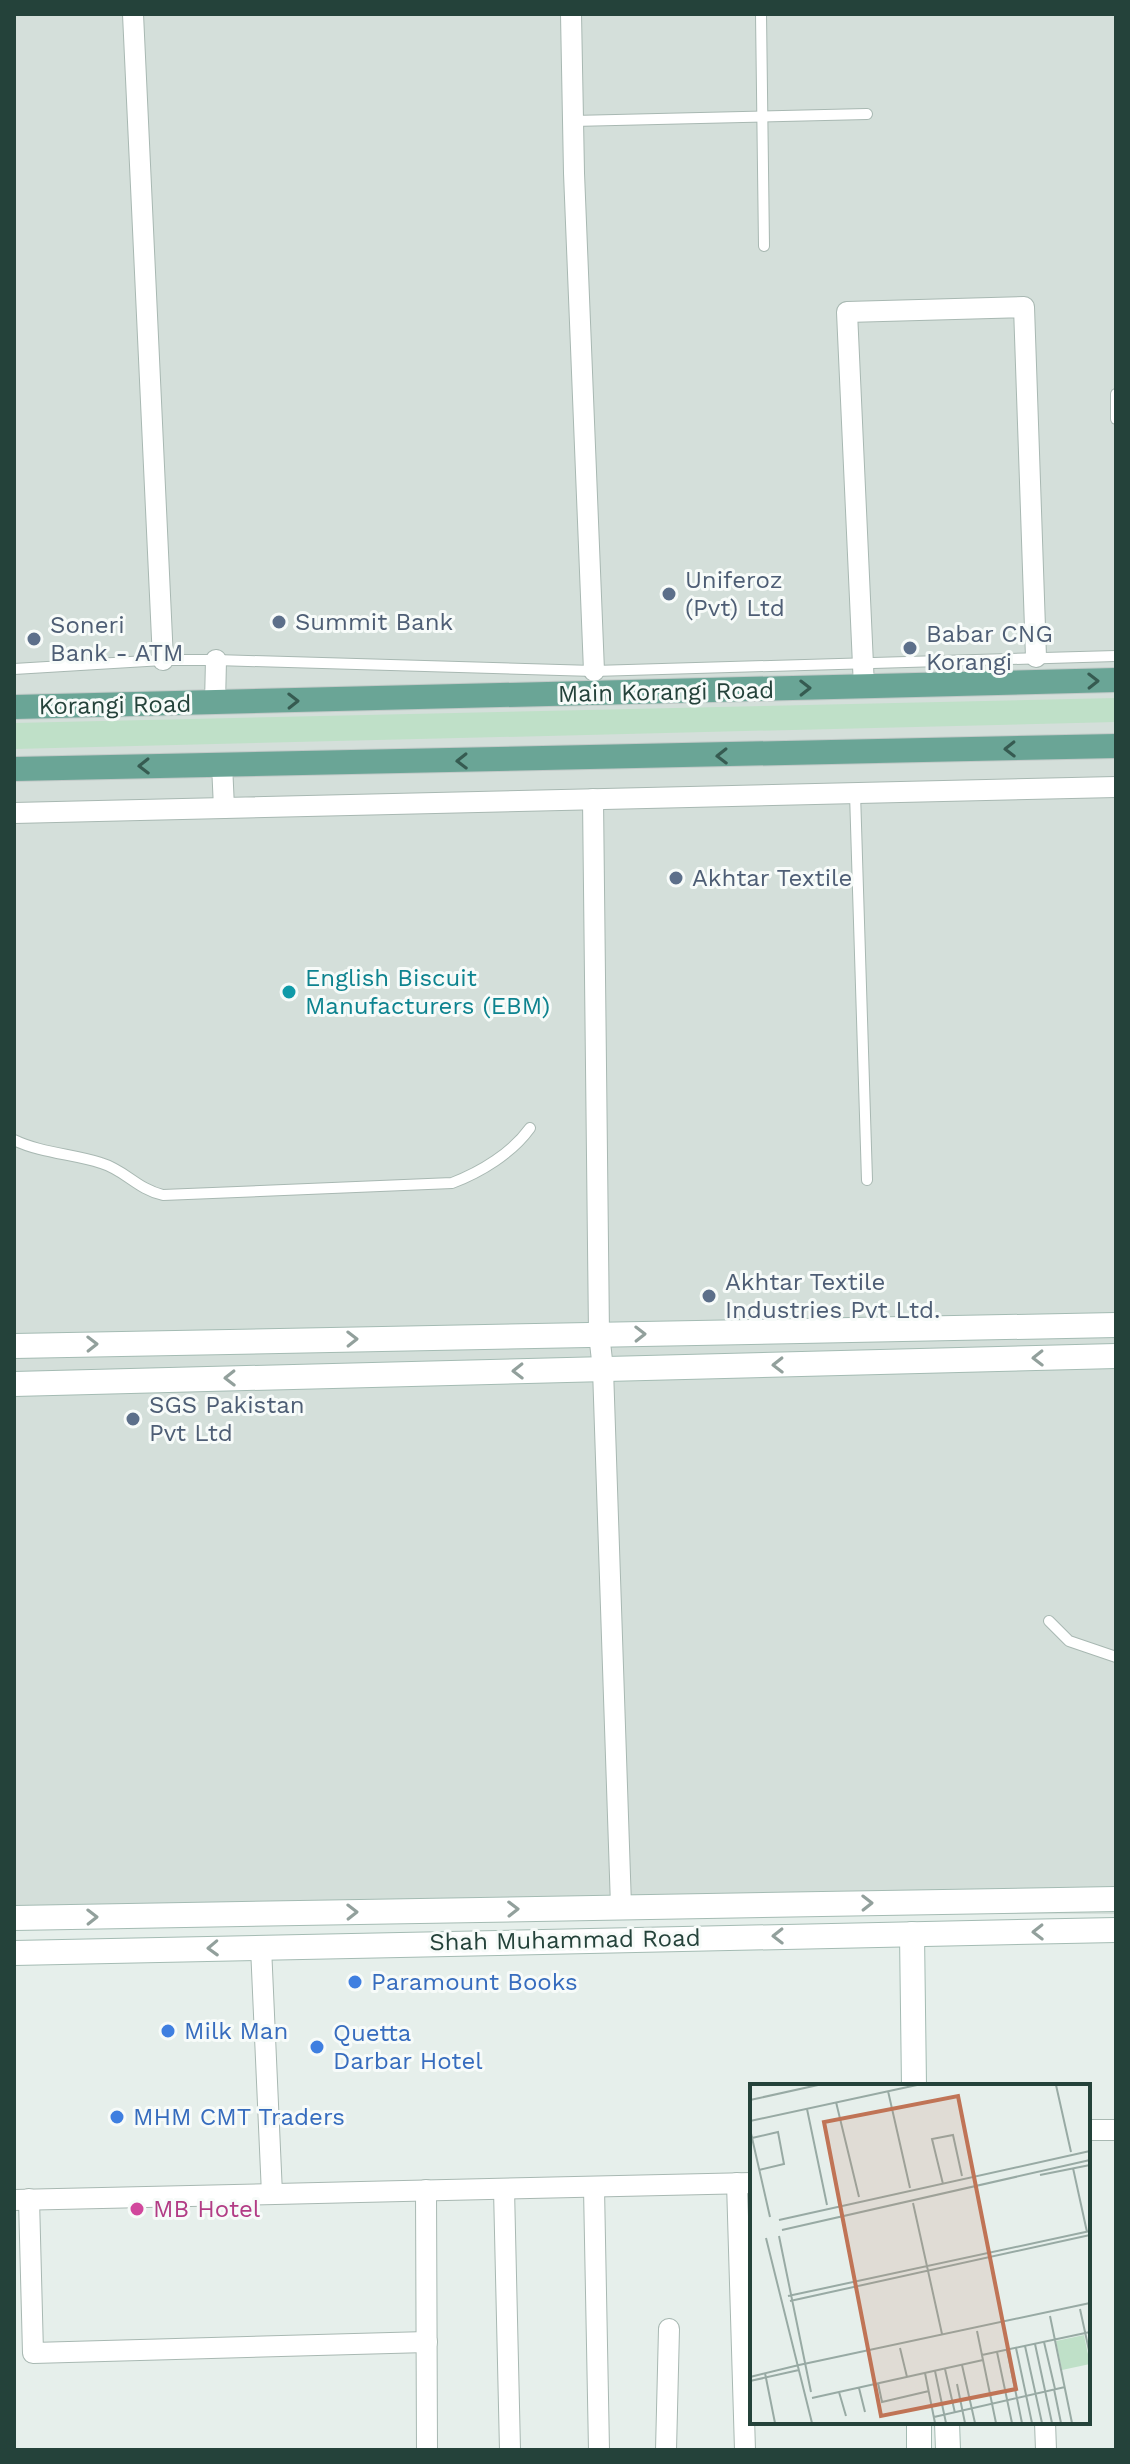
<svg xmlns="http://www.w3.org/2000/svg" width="1130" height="2464" viewBox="0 0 1130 2464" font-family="'Work Sans',sans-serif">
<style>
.built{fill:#d4dfda}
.green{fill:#bfe0c8}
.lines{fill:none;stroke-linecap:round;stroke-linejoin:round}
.lane-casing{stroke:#a8b8b2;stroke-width:12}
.street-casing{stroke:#a8b8b2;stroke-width:22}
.secondary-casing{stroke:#a4bbb3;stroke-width:26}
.primary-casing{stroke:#c2cac8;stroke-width:26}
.lane{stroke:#fff;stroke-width:10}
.street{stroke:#fff;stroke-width:20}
.secondary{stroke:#fff;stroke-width:24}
.primary{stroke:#6aa596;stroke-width:24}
.oneway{stroke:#365b51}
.oneway2{stroke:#92a09c}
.service-dot{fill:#5c6f8a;stroke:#f7fbf9;stroke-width:3}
.culture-dot{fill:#0f9aa8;stroke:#f7fbf9;stroke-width:3}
.shop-dot{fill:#3f7fe0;stroke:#f7fbf9;stroke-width:3}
.hotel-dot{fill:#d1479c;stroke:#f7fbf9;stroke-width:3}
.labels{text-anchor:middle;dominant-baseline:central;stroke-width:6;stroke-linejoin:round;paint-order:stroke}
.service-label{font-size:24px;fill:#4e5e75;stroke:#f7fbf9;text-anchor:start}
.street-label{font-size:24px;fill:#24423a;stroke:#f7fbf9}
.culture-label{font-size:24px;fill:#0d838f;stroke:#f7fbf9;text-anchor:start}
.shop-label{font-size:24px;fill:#366cbe;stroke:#f7fbf9;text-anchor:start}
.hotel-label{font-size:24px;fill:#b23c85;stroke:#f7fbf9;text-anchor:start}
.inset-road{fill:none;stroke:#98aaa4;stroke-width:2}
.view{fill:#c07456;fill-opacity:0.15;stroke:#c07456;stroke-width:4}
.inset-edge{fill:none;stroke:#24423a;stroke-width:4}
</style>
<rect width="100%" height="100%" fill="#e6efeb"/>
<!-- built -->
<path class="built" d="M14,14H1116V1914L568,1913L14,1929Z"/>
<!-- green -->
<path class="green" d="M1116,698V722L14,749V723Z"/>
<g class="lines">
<defs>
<g id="lane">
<path d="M761,14L764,246"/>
<path d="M573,121L867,114"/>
<path d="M1116,394V419"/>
<path d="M14,669L163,660H216L594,671L1116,656"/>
<path d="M855,793L867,1180"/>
<path d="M14,1140C41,1153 73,1154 101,1163C125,1170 137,1189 163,1195L452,1183C481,1172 512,1153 530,1128"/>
<path d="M1049,1621L1069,1641L1116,1657"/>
</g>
<g id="street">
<path d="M133,14L163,660"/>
<path d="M571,14L574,173L594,671"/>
<path d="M864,687L847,312L1024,307L1036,657"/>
<path d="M215,703L216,660"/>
<path d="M222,764L224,808"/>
<path d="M593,799L599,1334L603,1369L621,1906"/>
<path d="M14,813L1116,787"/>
<path d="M261,1947L272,2194"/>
<path d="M1088,2130H1116"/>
<path d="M737,2183L745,2450"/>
<path d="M594,2188L599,2450"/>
<path d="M504,2189L510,2450"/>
<path d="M426,2190L427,2450"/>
<path d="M29,2199L33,2353L427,2342"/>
<path d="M14,2200L752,2183"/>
<path d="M1045,2422L1046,2450"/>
<path d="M666,2450L669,2329"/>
</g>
<g id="secondary">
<path d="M14,1346L1116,1325"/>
<path d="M14,1384L1116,1356"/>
<path d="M14,1918L1116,1899"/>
<path d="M912,1934L914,2086"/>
<path d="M14,1953L1116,1930"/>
<path d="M919,2422V2450"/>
<path d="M947,2422L948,2450"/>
</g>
<g id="primary">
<path d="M14,707L1116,680"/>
<path d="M14,769L1116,746"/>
</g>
</defs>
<!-- lane casing -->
<use href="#lane" class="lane-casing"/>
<!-- street casing -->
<use href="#street" class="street-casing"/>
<!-- secondary casing -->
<use href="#secondary" class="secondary-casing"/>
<!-- primary casing -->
<use href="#primary" class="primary-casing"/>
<!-- lane -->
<use href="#lane" class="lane"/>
<!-- street -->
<use href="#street" class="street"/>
<!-- secondary -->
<use href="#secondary" class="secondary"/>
<!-- primary -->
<use href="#primary" class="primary"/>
</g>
<!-- one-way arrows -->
<defs><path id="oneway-chevron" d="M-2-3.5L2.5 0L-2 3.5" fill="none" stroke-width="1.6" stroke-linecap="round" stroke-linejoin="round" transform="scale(2)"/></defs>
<g class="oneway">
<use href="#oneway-chevron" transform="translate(1093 681) rotate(-1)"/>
<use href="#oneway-chevron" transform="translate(805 688) rotate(-1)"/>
<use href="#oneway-chevron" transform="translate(293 701) rotate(-1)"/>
<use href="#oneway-chevron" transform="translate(1010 749) rotate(179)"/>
<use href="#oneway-chevron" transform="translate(722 756) rotate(179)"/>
<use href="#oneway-chevron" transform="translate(462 761) rotate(179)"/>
<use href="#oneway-chevron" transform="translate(144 766) rotate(179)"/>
</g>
<g class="oneway2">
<use href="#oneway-chevron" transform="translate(640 1334) rotate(-1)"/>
<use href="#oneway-chevron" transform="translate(352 1339) rotate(-1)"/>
<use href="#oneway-chevron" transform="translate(92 1344) rotate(-1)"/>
<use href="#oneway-chevron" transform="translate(1038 1358) rotate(179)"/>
<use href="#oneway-chevron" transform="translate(778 1365) rotate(179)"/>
<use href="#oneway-chevron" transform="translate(518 1371) rotate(179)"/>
<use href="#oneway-chevron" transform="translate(230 1378) rotate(179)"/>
<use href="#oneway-chevron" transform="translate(867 1903) rotate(-1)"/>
<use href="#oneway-chevron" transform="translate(513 1909) rotate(-1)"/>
<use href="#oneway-chevron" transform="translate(352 1912) rotate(-1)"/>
<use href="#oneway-chevron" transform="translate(92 1917) rotate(-1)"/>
<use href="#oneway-chevron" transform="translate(1038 1932) rotate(179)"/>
<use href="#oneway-chevron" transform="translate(778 1936) rotate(179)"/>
<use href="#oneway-chevron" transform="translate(213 1948) rotate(178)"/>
</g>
<!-- markers -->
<g class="service-dot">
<circle cx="669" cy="594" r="8"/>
<circle cx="279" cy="622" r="8"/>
<circle cx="34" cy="639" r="8"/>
<circle cx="910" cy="648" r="8"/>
<circle cx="676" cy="878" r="8"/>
<circle cx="709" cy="1296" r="8"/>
<circle cx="133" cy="1419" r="8"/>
</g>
<circle class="culture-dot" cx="289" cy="992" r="8"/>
<g class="shop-dot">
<circle cx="355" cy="1982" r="8"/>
<circle cx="168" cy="2031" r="8"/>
<circle cx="317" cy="2047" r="8"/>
<circle cx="117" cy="2117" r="8"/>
</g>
<circle class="hotel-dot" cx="137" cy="2209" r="8"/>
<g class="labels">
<!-- service labels -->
<g class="service-label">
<text x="685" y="580">Uniferoz<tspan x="685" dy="28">(Pvt) Ltd</tspan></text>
<text x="295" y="622">Summit Bank</text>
<text x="50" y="625">Soneri<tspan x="50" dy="28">Bank - ATM</tspan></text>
<text x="926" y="634">Babar CNG<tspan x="926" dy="28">Korangi</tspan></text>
<text x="692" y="878">Akhtar Textile</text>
<text x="725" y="1282">Akhtar Textile<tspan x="725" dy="28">Industries Pvt Ltd.</tspan></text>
<text x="149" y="1405">SGS Pakistan<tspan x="149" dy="28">Pvt Ltd</tspan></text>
</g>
<!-- street labels -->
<g class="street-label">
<text transform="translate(666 692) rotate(-1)">Main Korangi Road</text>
<text transform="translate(115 705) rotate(-1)">Korangi Road</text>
<text transform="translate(565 1940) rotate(-1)">Shah Muhammad Road</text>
</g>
<!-- culture labels -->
<g class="culture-label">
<text x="305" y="978">English Biscuit<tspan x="305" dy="28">Manufacturers (EBM)</tspan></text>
</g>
<!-- shop labels -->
<g class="shop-label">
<text x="371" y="1982">Paramount Books</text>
<text x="184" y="2031">Milk Man</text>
<text x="333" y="2033">Quetta<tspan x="333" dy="28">Darbar Hotel</tspan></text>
<text x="133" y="2117">MHM CMT Traders</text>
</g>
<!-- hotel labels -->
<g class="hotel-label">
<text x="153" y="2209">MB Hotel</text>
</g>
</g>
<!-- overview -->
<g transform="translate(750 2084)">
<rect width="340" height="340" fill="#e6efeb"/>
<path d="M334,251L340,280L312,286L306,257Z" fill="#bfe0c8"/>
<path class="inset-road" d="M306,1L321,68M138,7L160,104M0,16L68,1M86,18L109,113M57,25L77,121M0,37L167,1M0,45L20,133M2,54L28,48L34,80L9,86M323,84L337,148M290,91L340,81M193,100L182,55L203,51L212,92M163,119L192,250M29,136L340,67M32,146L340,76M29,152L61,308M16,154L62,339M38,212L340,147M40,217L340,151M330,225L340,271M300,232L322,339M227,247L246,339M294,258L305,305M285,260L302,339M275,262L292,339M150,264L157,293M266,264L282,339M257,266L272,339M247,268L262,339M232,271L340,248M49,281L340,219M212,281L225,339M195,285L205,329M185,287L196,339M15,289L25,339M175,289L185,339M0,293L49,281M0,297L49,286M128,299L132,318L179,307M207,300L215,339M109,304L115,328M304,305L311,339M89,308L96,332M62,314L233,276M184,333L315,303"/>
<path class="view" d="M208,12L266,305L131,332L74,38Z"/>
<rect width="340" height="340" class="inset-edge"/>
</g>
<!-- border -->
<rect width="1130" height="2464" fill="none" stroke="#24423a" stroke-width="32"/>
</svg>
